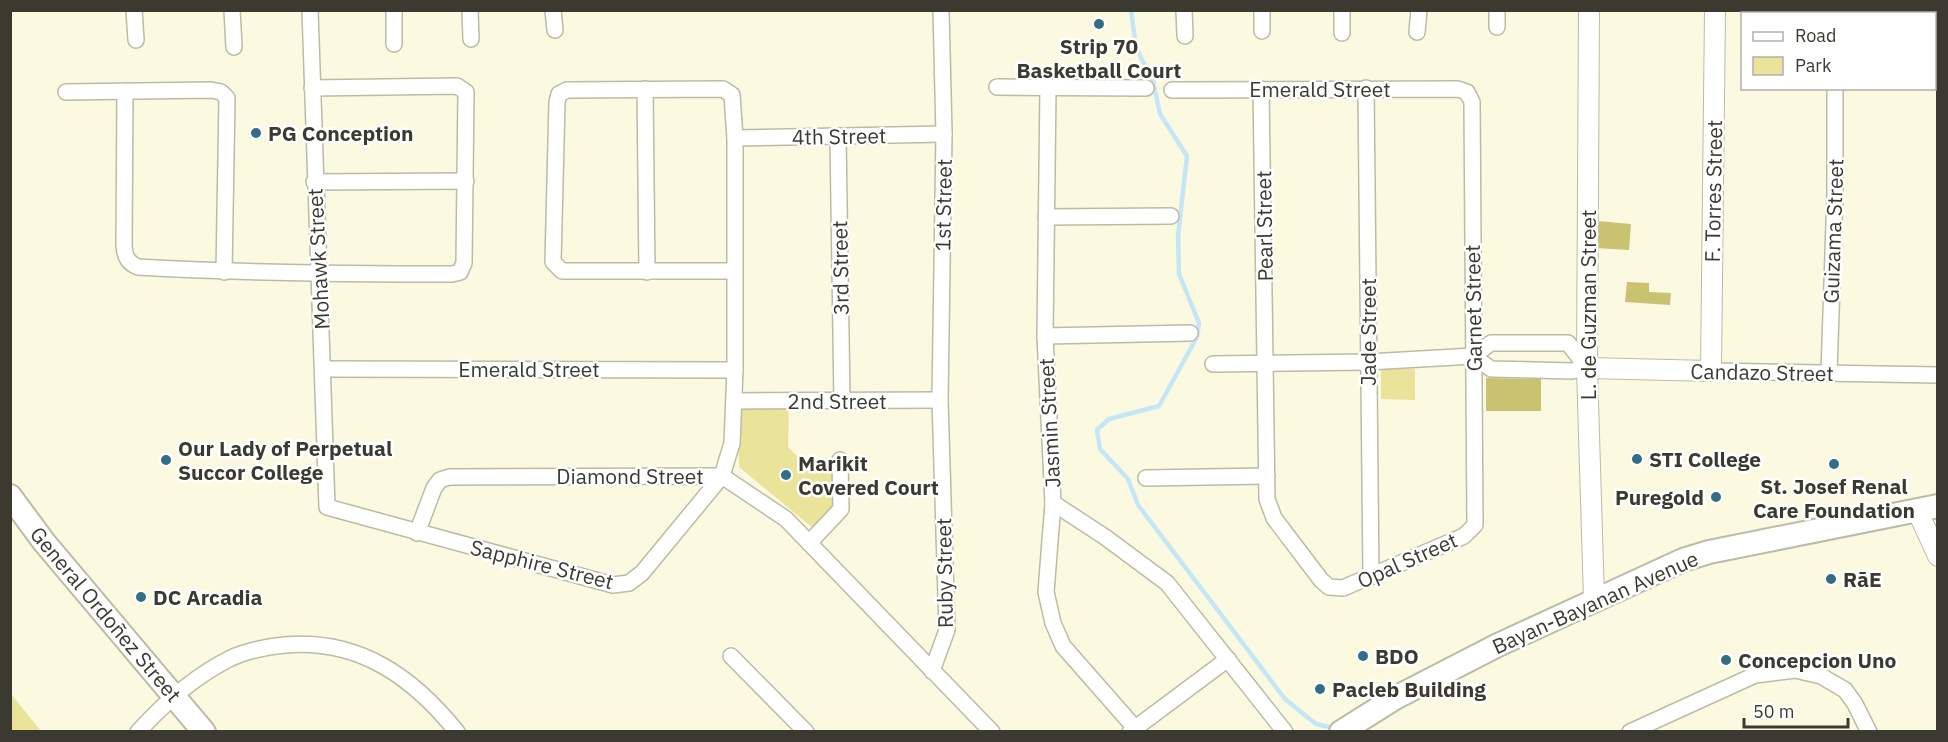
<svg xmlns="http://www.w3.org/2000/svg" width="1948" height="742" viewBox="0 0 1948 742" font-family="'IBM Plex Sans',sans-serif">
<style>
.green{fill:#e9e49a}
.forest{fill:#c8c271}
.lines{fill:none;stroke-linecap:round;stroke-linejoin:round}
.stream{stroke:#c5e6f6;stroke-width:4.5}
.minor-casing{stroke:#bcbba3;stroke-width:18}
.tertiary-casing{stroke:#bcbba3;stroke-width:22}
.secondary-casing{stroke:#bcbba3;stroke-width:26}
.minor{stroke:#fff;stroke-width:15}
.tertiary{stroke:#fff;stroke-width:20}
.secondary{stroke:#fff;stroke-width:22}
.poi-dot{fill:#326e85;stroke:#fff;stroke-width:2}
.labels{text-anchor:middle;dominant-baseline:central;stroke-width:5;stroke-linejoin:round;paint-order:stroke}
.poi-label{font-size:21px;font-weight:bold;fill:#3b3a30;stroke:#fff;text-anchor:start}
.street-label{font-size:21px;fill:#3b3a30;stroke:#fff}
</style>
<rect width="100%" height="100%" fill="#fbfae1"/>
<!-- green -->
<g class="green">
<path d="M1381,369H1415V400L1381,399Z"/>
<path d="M789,403L788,447L799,458H834L835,507L814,529L739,467L737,404Z"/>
<path d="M10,694H11L41,731H11Z"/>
</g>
<!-- forest -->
<g class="forest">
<path d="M1597,221L1631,224L1629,250L1595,248Z"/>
<path d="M1627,282L1649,283V292L1671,293L1670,305L1625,302Z"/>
<path d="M1486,378L1541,379V411H1486Z"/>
</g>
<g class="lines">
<!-- stream -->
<path class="stream" d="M1131,10L1136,48L1153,81L1160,114L1187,156L1178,236L1179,274L1199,323L1197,337L1159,406L1109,419L1097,430L1100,449L1128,479L1138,505L1285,699L1316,724L1334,728"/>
<defs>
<g id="minor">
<path d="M134,10L136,40"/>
<path d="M232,10L234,47"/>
<path d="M310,10L327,507L613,585L629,583L642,573L722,476L732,443L735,370V138L732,95L723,89L567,90L559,94L557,102L553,262L562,271H734"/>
<path d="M394,10V44"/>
<path d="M470,10L471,39"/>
<path d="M553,10L555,30"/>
<path d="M1184,10L1185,36"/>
<path d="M1342,10V33"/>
<path d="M1836,14V10"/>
<path d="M1497,27V10"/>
<path d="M1262,31V10"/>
<path d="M1417,32L1419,10"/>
<path d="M997,87L1146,88"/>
<path d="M1048,88L1045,336L1053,503L1046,592L1053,623L1063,646L1135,728"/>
<path d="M1366,88L1371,577"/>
<path d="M645,89L647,272"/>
<path d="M1172,90L1458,89L1467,92L1472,102L1475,525L1464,536L1343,588L1329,587L1321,580L1274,518L1267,499L1261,89"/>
<path d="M125,91L124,246C125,257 128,263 138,267C243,273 347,274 452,274L460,272L464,263L466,92L457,86L312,88"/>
<path d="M66,92L211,90L221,92L227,98L224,272"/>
<path d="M838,136L842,401"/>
<path d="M735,138L944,134"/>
<path d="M314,182L466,181"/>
<path d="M1046,217L1171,216"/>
<path d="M1045,336L1190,333"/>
<path d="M1213,364L1368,362L1473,356L1491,343H1568L1587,368L1572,371L1491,369L1473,356"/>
<path d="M323,369L735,370"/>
<path d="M1711,371L1938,375"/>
<path d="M1829,373L1835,193V88"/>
<path d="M734,401L940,400"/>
<path d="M1146,478L1267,476"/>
<path d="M1053,503L1105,537L1167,583L1285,732"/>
<path d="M417,533L434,488L440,480L449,477L722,476L786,519L992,732"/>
<path d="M809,543L841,509L840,460"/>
<path d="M731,656L806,732"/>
<path d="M932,671L947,630L940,400L944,134L941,10"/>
<path d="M138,732C165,702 195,676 231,658C248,650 266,647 285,645C359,639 412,676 457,732"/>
<path d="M1130,732L1228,659"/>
<path d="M1630,732L1755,675L1795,670L1821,676L1845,690L1855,704L1869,732"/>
</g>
<g id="tertiary">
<path d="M1589,10L1587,368L1594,600"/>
<path d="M1587,368L1711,371L1715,10"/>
<path d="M1917,510L1938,556"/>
</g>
<g id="secondary">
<path d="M10,496L44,542L204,732"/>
<path d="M1341,732L1395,698L1498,645L1683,560L1709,552L1938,506"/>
</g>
</defs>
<!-- minor casing -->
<use href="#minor" class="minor-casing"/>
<!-- tertiary casing -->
<use href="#tertiary" class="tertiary-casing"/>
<!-- secondary casing -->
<use href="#secondary" class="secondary-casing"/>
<!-- minor -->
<use href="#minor" class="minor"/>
<!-- tertiary -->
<use href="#tertiary" class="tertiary"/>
<!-- secondary -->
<use href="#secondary" class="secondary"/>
</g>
<!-- markers -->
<g class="poi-dot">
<circle cx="1099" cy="24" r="6"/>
<circle cx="256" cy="133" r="6"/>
<circle cx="1637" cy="459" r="6"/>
<circle cx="166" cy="460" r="6"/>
<circle cx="1834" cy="464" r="6"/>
<circle cx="786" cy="475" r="6"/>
<circle cx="1716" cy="497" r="6"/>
<circle cx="1831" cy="579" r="6"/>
<circle cx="141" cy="597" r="6"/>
<circle cx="1363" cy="656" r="6"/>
<circle cx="1726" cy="660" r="6"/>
<circle cx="1320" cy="689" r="6"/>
</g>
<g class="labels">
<!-- poi labels -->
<g class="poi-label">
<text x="1099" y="46" text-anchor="middle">Strip 70<tspan x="1099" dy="24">Basketball Court</tspan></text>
<text x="268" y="133">PG Conception</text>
<text x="178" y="448">Our Lady of Perpetual<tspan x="178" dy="24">Succor College</tspan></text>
<text x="1649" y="459">STI College</text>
<text x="798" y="463">Marikit<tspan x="798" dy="24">Covered Court</tspan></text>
<text x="1834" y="486" text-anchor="middle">St. Josef Renal<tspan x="1834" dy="24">Care Foundation</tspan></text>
<text x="1704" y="497" text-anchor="end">Puregold</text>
<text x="1843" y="579">RāE</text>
<text x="153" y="597">DC Arcadia</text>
<text x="1375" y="656">BDO</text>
<text x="1738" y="660">Concepcion Uno</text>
<text x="1332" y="689">Pacleb Building</text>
</g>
<!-- street labels -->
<g class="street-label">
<text x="1320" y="89">Emerald Street</text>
<text transform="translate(839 136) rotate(-1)">4th Street</text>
<text transform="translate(1713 191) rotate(-89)">F. Torres Street</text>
<text transform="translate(943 205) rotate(-89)">1st Street</text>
<text transform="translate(1264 226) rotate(-91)">Pearl Street</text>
<text transform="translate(1833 231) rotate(-88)">Guizama Street</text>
<text transform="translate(318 259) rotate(-93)">Mohawk Street</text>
<text transform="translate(840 268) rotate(-91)">3rd Street</text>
<text transform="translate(1588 305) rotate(-90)">L. de Guzman Street</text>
<text transform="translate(1473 308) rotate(-91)">Garnet Street</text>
<text transform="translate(1368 332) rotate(-90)">Jade Street</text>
<text x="529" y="369">Emerald Street</text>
<text transform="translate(1762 372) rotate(1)">Candazo Street</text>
<text x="837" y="401">2nd Street</text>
<text transform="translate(1049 423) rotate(-93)">Jasmin Street</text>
<text x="630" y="476">Diamond Street</text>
<text transform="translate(1407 560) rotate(-24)">Opal Street</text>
<text transform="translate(542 564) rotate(14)">Sapphire Street</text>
<text transform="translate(944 573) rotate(-91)">Ruby Street</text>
<text transform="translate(1595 602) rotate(-24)">Bayan-Bayanan Avenue</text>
<text transform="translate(106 614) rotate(50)">General Ordoñez Street</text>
</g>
</g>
<!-- border -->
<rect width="1948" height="742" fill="none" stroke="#3b3a30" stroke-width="24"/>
<!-- legend -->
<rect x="1741" y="12" width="195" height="78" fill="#ffffff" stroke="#b1b0ac" stroke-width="1.5"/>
<rect x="1753" y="32" width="30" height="9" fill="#ffffff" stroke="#b1b0ac" stroke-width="1.5"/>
<text x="1795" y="42" font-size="18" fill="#3b3a30">Road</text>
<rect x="1753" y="57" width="30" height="18" fill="#e9e49a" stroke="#b1b0ac" stroke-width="1.5"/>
<text x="1795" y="72" font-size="18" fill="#3b3a30">Park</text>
<!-- scale -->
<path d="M1744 718v9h104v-9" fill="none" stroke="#3b3a30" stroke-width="3"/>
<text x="1753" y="718" font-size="18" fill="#3b3a30" stroke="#ffffff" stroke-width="4.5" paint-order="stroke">50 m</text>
</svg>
